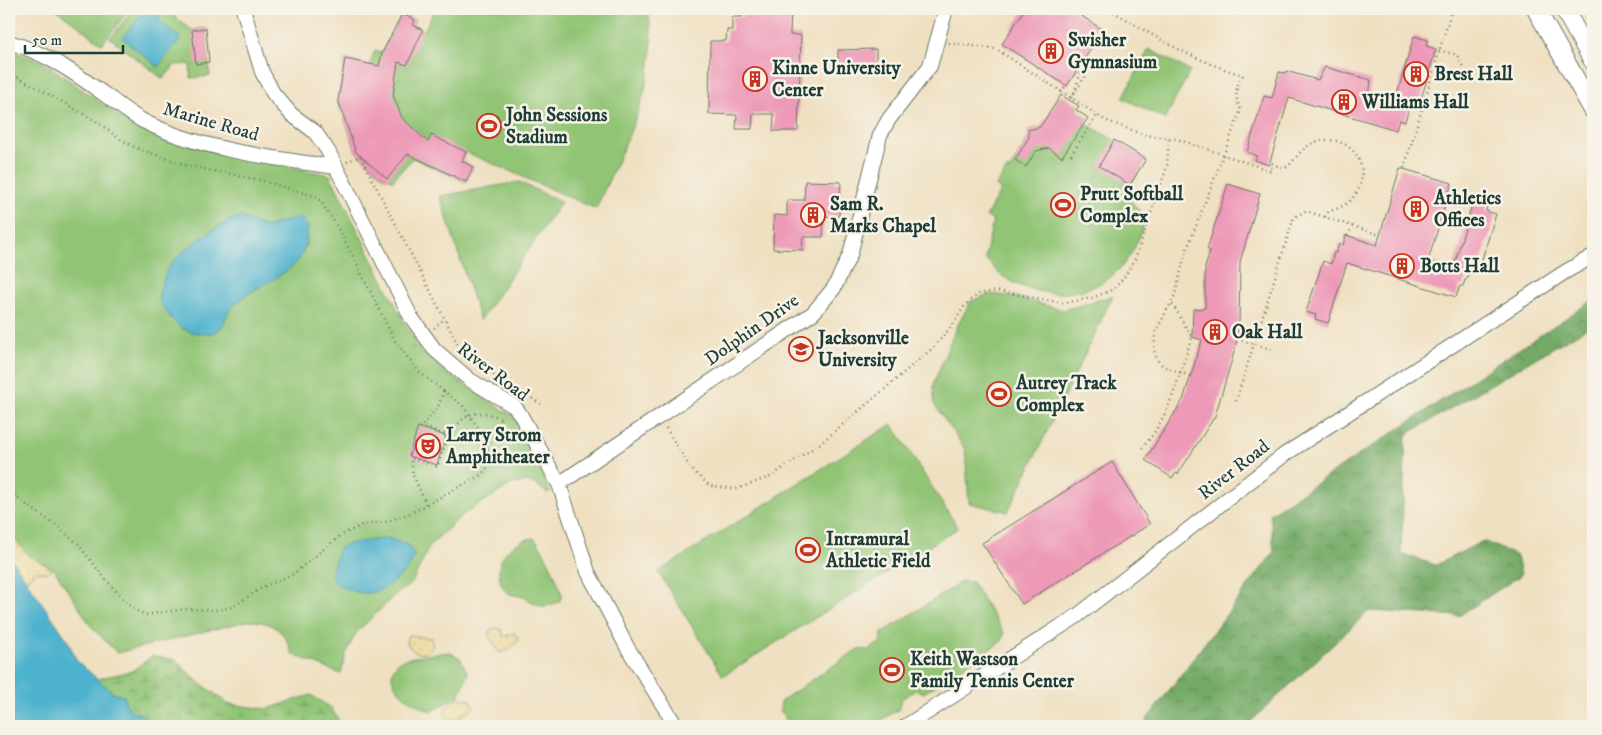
<svg xmlns="http://www.w3.org/2000/svg" width="1602" height="735" viewBox="0 0 1602 735" font-family="'IM FELL DW Pica',serif">
<style>
.green{fill:#91c475;stroke:#588054;fill-rule:evenodd}
.forest{fill:url(#forest-crowns);stroke:#4a744d}
.wetland{fill:url(#wetland-marsh);stroke:#588054}
.sand{fill:url(#sand-dots);stroke:#868c69}
.water{fill:#4eb2cd;stroke:#367880}
.building{fill:#ed99b7}
.lines{fill:none;stroke-linecap:round;stroke-linejoin:round}
.minor-casing{stroke:#687665;stroke-width:16}
.major-casing{stroke:#687665;stroke-width:20}
.path{stroke:#687665;stroke-width:2.5;stroke-dasharray:1 4;stroke-linecap:butt}
.minor{stroke:#fff;stroke-width:14}
.major{stroke:#fff;stroke-width:18}
.labels{text-anchor:middle;dominant-baseline:central;stroke-width:5;stroke-linejoin:round;paint-order:stroke}
.poi-label{font-size:19px;font-weight:bold;fill:#1f3d34;stroke:#f7f3e8;text-anchor:start}
.street-label{font-size:19px;fill:#1f3d34;stroke:#f7f3e8}
</style>
<defs>
<pattern id="forest-crowns" width="20" height="18" patternUnits="userSpaceOnUse" patternTransform="scale(1.25)"><rect width="20" height="18" fill="#74aa66"/><path d="M2 6a3 3 0 1 1 6 0M12 15a3 3 0 1 1 6 0" fill="none" stroke="#5f8c55"/></pattern>
<pattern id="wetland-marsh" width="20" height="14" patternUnits="userSpaceOnUse" patternTransform="scale(1.25)"><rect width="20" height="14" fill="#91c475"/><path d="M1 5h8M5 5V1M11 12h8M15 12V8" fill="none" stroke="#76a061"/></pattern>
<pattern id="sand-dots" width="8" height="8" patternUnits="userSpaceOnUse" patternTransform="scale(1.25)"><rect width="8" height="8" fill="#eeda9e"/><path d="M2 2h.1M6 6h.1" fill="none" stroke="#ccbc89" stroke-width="1.8" stroke-linecap="round"/></pattern>
</defs>
<rect width="100%" height="100%" fill="#f7f3e8"/>
<filter id="ink" filterUnits="userSpaceOnUse"><feTurbulence type="fractalNoise" baseFrequency=".02" numOctaves="2"/><feDisplacementMap in="SourceGraphic" scale="10" xChannelSelector="R" yChannelSelector="G"/><feConvolveMatrix kernelMatrix="1 2 1 2 8 2 1 2 1" color-interpolation-filters="sRGB"/></filter>
<filter id="wash" filterUnits="userSpaceOnUse"><feTurbulence type="fractalNoise" baseFrequency=".0096" numOctaves="4" result="noise"/><feDisplacementMap in="SourceGraphic" scale="20" xChannelSelector="R" yChannelSelector="G"/><feGaussianBlur stdDeviation="1.12" result="paint"/><feColorMatrix in="noise" values="0 0 0 0 0 0 0 0 0 0 0 0 0 0 0 0 0 1.4 0 .05"/><feComposite in="paint" operator="in"/></filter>
<g filter="url(#wash)">
<rect width="100%" height="100%" fill="#efe0c1"/>
<!-- green -->
<g class="green">
<path d="M56,9H130L102,44Z"/>
<path d="M134,9H164L192,30L206,28L210,76L191,78L190,64L175,65L163,79L110,38Z"/>
<path d="M435,9H647C666,74 621,150 596,209L466,152L462,161L473,167L466,182L413,158L392,181L388,177L386,179L356,152L338,100L345,59L370,65L375,50L382,53L402,14L415,20L413,25L424,31Z"/>
<path d="M1149,49L1190,71L1165,119L1123,98Z"/>
<path d="M9,50L45,63L120,117L165,139L234,156L330,175L405,324L416,343L412,348L418,346L443,371L511,415L517,421L550,492L547,493L536,484L526,482L512,484L464,514L430,545L412,583L396,594L356,633L346,653L341,674L292,654C285,629 272,621 247,621L117,653L91,626L54,569L29,556L9,533ZM241,217L266,227L295,218L308,227L306,244L296,263L256,288L231,307Z"/>
<path d="M1059,98L1079,106L1076,110L1088,118L1085,123L1146,159L1125,194L1146,219C1141,234 1135,249 1126,261C1099,299 1041,302 1004,277C997,273 991,264 985,258L993,221L986,216L1001,190L996,186L1007,169L1009,171L1029,137L1028,130L1042,127Z"/>
<path d="M519,182L561,202L480,321L440,196Z"/>
<path d="M990,294L1016,297L1063,310L1113,296L1008,512L969,503L965,449L934,404L933,385L956,328L971,301Z"/>
<path d="M892,424L958,528L723,676L658,572Z"/>
<path d="M534,538C543,546 559,583 562,595L559,602C539,610 540,605 523,597C518,595 512,596 508,593C503,589 501,585 500,579C495,557 513,540 534,538Z"/>
<path d="M963,581L972,582L1004,633L1002,641L924,693L916,690L901,699L899,709L872,726H790L780,710L781,701L858,649L868,650L881,642L882,633Z"/>
<path d="M449,652L460,658L468,673L459,696L432,711C415,707 375,681 400,661C406,657 441,653 449,652Z"/>
</g>
<!-- forest -->
<path class="forest" d="M1593,300V324L1406,435L1401,554L1436,565L1483,541L1517,556L1521,575L1459,616L1369,611L1246,726H1142L1274,552L1270,514Z"/>
<!-- wetland -->
<path class="wetland" d="M152,656L176,660L195,679L228,704L267,709L311,695L331,708L342,726H149L144,715C132,713 125,708 124,696L113,693L97,679L132,671Z"/>
<!-- sand -->
<g class="sand">
<path d="M9,533L29,556L53,569L46,573L36,571L26,580L9,556Z"/>
<path d="M494,628L502,630L503,637L514,633L519,639C515,645 508,653 499,652L489,636V631Z"/>
<path d="M409,635L431,638L433,646C425,660 409,653 406,639Z"/>
<path d="M460,698L471,700L474,708L453,721L444,714L445,709Z"/>
</g>
<!-- water -->
<g class="water">
<path d="M145,10L157,11L159,14V21L181,38L158,67L122,38Z"/>
<path d="M240,217L266,227L295,218L302,219L308,227C306,239 305,254 296,263C281,279 248,289 232,307C224,315 226,331 212,333C182,337 171,321 158,298C161,289 163,277 168,268C179,252 222,220 240,217Z"/>
<path d="M388,538L408,545L414,554C412,566 406,571 397,579C374,597 361,597 335,583L331,574L339,548L351,543Z"/>
<path d="M9,556L67,639L77,661L113,693L124,696C125,708 132,713 144,715L149,726H9Z"/>
</g>
<g id="blocks">
<!-- building -->
<g class="building">
<path d="M743,9H791L790,35H801L798,131H773L774,114H753L752,129H736L737,115L709,114L710,41H726L727,30H732V17H742Z"/>
<path d="M1025,9H1071L1103,30L1067,86L1002,44Z"/>
<path d="M402,14L415,20L413,25L423,30L407,65L398,62L393,95L402,118L428,142L431,135L466,152L462,161L473,167L466,182L408,154L387,179L356,152L338,100L345,59L379,66L382,53Z"/>
<path d="M206,28L209,62L196,64L192,30Z"/>
<path d="M1414,36L1428,40L1426,46L1436,49L1419,106L1410,104L1405,122L1399,120L1396,130L1289,98L1269,165L1255,160L1257,156L1247,152L1264,96L1272,98L1279,72L1285,73L1286,71L1318,80L1325,67L1371,80L1369,97L1394,104Z"/>
<path d="M876,49V65L838,66V50Z"/>
<path d="M1061,95L1079,106L1076,110L1088,118L1062,157L1049,148L1036,151L1026,167L1015,160L1029,137L1028,130L1040,127Z"/>
<path d="M1114,140L1146,159L1130,185L1099,166Z"/>
<path d="M1400,168L1452,183L1428,261L1453,269L1473,201L1487,205L1486,211L1496,214L1479,269L1471,267L1468,278L1465,280L1463,286H1460L1456,297L1347,263L1328,323L1315,319L1316,315L1306,312L1323,261L1331,264L1334,252L1336,253L1339,244L1343,245L1346,235L1377,245Z"/>
<path d="M805,181L841,182L839,217L824,216L823,237H803L802,250L773,249L774,215L787,216V200H804Z"/>
<path d="M1228,184L1260,194L1240,262L1239,328L1235,349L1215,416L1178,474L1176,473L1172,478L1145,460L1183,400L1202,340L1192,337L1193,309L1205,308V268L1210,251L1207,249Z"/>
<path d="M418,427L446,436L437,465L409,456Z"/>
<path d="M1112,462L1150,524L1022,604L982,543Z"/>
</g>
</g>
</g>
<g filter="url(#ink)">
<use href="#blocks" fill-opacity="0" stroke="#687665" stroke-width="1"/>
<g class="lines">
<defs>
<g id="minor">
<path d="M243,9L262,72L273,93L291,114L315,132L328,151L411,317L435,350L470,380L515,407L520,414L559,484L588,572L627,647L676,726"/>
<path d="M9,42C48,54 75,73 108,97C119,105 131,115 143,121C200,150 273,158 336,167"/>
<path d="M559,484L813,313L834,288L850,255L880,135L889,119L930,66L946,9"/>
<path d="M906,726L1077,616L1284,455L1565,272L1593,256"/>
</g>
<g id="major">
<path d="M1536,9L1593,110"/>
<path d="M1564,9L1593,61"/>
</g>
</defs>
<!-- minor casing -->
<use href="#minor" class="minor-casing"/>
<!-- major casing -->
<use href="#major" class="major-casing"/>
<!-- path -->
<g class="path">
<path d="M1109,9C1152,35 1194,61 1243,75C1235,87 1234,97 1241,110L1185,254L1175,295L1155,333L1154,350L1157,360L1163,366L1190,376"/>
<path d="M949,43L996,49L1105,120L1144,135L1177,139L1271,171L1272,163C1275,165 1280,167 1283,168C1294,168 1300,140 1327,140C1372,141 1374,202 1329,211L1325,217"/>
<path d="M1439,50L1457,55L1464,69"/>
<path d="M9,72L96,121L117,137L136,148L189,166L260,180L318,197L340,231L395,341L419,372L463,406L479,429L488,449L490,459L488,467L481,475L413,512L385,522L362,525L340,536L293,574L263,587L232,607L219,610L185,609L145,615L132,608L106,580L78,544L54,524L17,498L9,485"/>
<path d="M1061,92L1066,85"/>
<path d="M1071,98L1095,62L1086,57L1074,93"/>
<path d="M1071,155L1097,115"/>
<path d="M347,162L360,156L464,356"/>
<path d="M1404,168L1452,9"/>
<path d="M1348,236L1352,226"/>
<path d="M434,328L443,320"/>
<path d="M1237,339L1274,350"/>
<path d="M472,362L541,404"/>
<path d="M444,391L438,407L422,426L449,436"/>
<path d="M1236,401L1294,217L1306,211L1380,235"/>
<path d="M666,428L691,469L710,486L736,489L770,477L821,443L934,347L954,323L965,305L978,294L997,291L1063,303L1092,298L1114,289L1125,276L1135,259L1167,167L1169,138"/>
<path d="M487,446L496,435L501,417"/>
<path d="M1142,448C1170,418 1179,374 1192,337L1171,302"/>
<path d="M426,504L413,475L411,458L437,467C448,438 460,399 500,418"/>
</g>
<!-- minor -->
<use href="#minor" class="minor"/>
<!-- major -->
<use href="#major" class="major"/>
</g>
</g>
<!-- icons -->
<defs>
<symbol id="building-ring" viewBox="-11 -11 22 22"><circle r="9.5" fill="#f7f3e8" stroke="#c8321e" stroke-width="1.5"/><path d="M-4-6H4V6H1V3H-1V6H-4ZM-2.5-4.3h1.7v1.8h-1.7ZM.8-4.3h1.7v1.8H.8ZM-2.5-1h1.7V.8h-1.7ZM.8-1h1.7V.8H.8Z" fill="#c8321e"/></symbol>
<symbol id="stadium-ring" viewBox="-11 -11 22 22"><circle r="9.5" fill="#f7f3e8" stroke="#c8321e" stroke-width="1.5"/><path d="M0-5a6.5 5 0 1 0 0 10a6.5 5 0 1 0 0-10ZM-3.5-1.8h7v3.6h-7Z" fill="#c8321e"/></symbol>
<symbol id="university-ring" viewBox="-11 -11 22 22"><circle r="9.5" fill="#f7f3e8" stroke="#c8321e" stroke-width="1.5"/><path d="M0-5L7-2L0 1L-7-2ZM-4 1L0 2.5L4 1V4Q0 6-4 4Z" fill="#c8321e"/></symbol>
<symbol id="theatre-ring" viewBox="-11 -11 22 22"><circle r="9.5" fill="#f7f3e8" stroke="#c8321e" stroke-width="1.5"/><path d="M-5-5.5Q0-4 5-5.5V0Q5 5 0 6Q-5 5-5 0ZM-3.3-2.5H-1v1.5H-3.3ZM1-2.5H3.3v1.5H1ZM-2.8 1Q0 5.5 2.8 1Z" fill="#c8321e"/></symbol>
</defs>
<g fill-rule="evenodd">
<use href="#building-ring" x="1037" y="37" width="28" height="28"/>
<use href="#building-ring" x="1402" y="60" width="28" height="28"/>
<use href="#building-ring" x="741" y="65" width="28" height="28"/>
<use href="#building-ring" x="1330" y="88" width="28" height="28"/>
<use href="#stadium-ring" x="475" y="112" width="28" height="28"/>
<use href="#stadium-ring" x="1049" y="191" width="28" height="28"/>
<use href="#building-ring" x="1402" y="195" width="28" height="28"/>
<use href="#building-ring" x="799" y="201" width="28" height="28"/>
<use href="#building-ring" x="1388" y="252" width="28" height="28"/>
<use href="#building-ring" x="1201" y="318" width="28" height="28"/>
<use href="#university-ring" x="787" y="335" width="28" height="28"/>
<use href="#stadium-ring" x="985" y="380" width="28" height="28"/>
<use href="#theatre-ring" x="414" y="432" width="28" height="28"/>
<use href="#stadium-ring" x="794" y="536" width="28" height="28"/>
<use href="#stadium-ring" x="878" y="656" width="28" height="28"/>
</g>
<g class="labels">
<!-- poi labels -->
<g class="poi-label">
<text x="1068" y="40">Swisher<tspan x="1068" dy="22">Gymnasium</tspan></text>
<text x="772" y="68">Kinne University<tspan x="772" dy="22">Center</tspan></text>
<text x="1434" y="74">Brest Hall</text>
<text x="1362" y="102">Williams Hall</text>
<text x="506" y="115">John Sessions<tspan x="506" dy="22">Stadium</tspan></text>
<text x="1080" y="194">Prutt Softball<tspan x="1080" dy="22">Complex</tspan></text>
<text x="1434" y="198">Athletics<tspan x="1434" dy="22">Offices</tspan></text>
<text x="830" y="204">Sam R.<tspan x="830" dy="22">Marks Chapel</tspan></text>
<text x="1420" y="266">Botts Hall</text>
<text x="1232" y="332">Oak Hall</text>
<text x="818" y="338">Jacksonville<tspan x="818" dy="22">University</tspan></text>
<text x="1016" y="383">Autrey Track<tspan x="1016" dy="22">Complex</tspan></text>
<text x="446" y="435">Larry Strom<tspan x="446" dy="22">Amphitheater</tspan></text>
<text x="826" y="539">Intramural<tspan x="826" dy="22">Athletic Field</tspan></text>
<text x="910" y="659">Keith Wastson<tspan x="910" dy="22">Family Tennis Center</tspan></text>
</g>
<!-- street labels -->
<g class="street-label">
<text transform="translate(211 122) rotate(16)">Marine Road</text>
<text transform="translate(752 330) rotate(-35)">Dolphin Drive</text>
<text transform="translate(493 372) rotate(37)">River Road</text>
<text transform="translate(1234 470) rotate(-38)">River Road</text>
</g>
</g>
<!-- margin -->
<rect width="1602" height="735" fill="none" stroke="#f7f3e8" stroke-width="30"/>
<!-- scale -->
<path d="M25 45v8h98v-8" fill="none" stroke="#1f3d34" stroke-width="2.5"/>
<text x="32" y="45" font-size="15" fill="#1f3d34" stroke="#f7f3e8" stroke-width="4" paint-order="stroke">50 m</text>
</svg>
